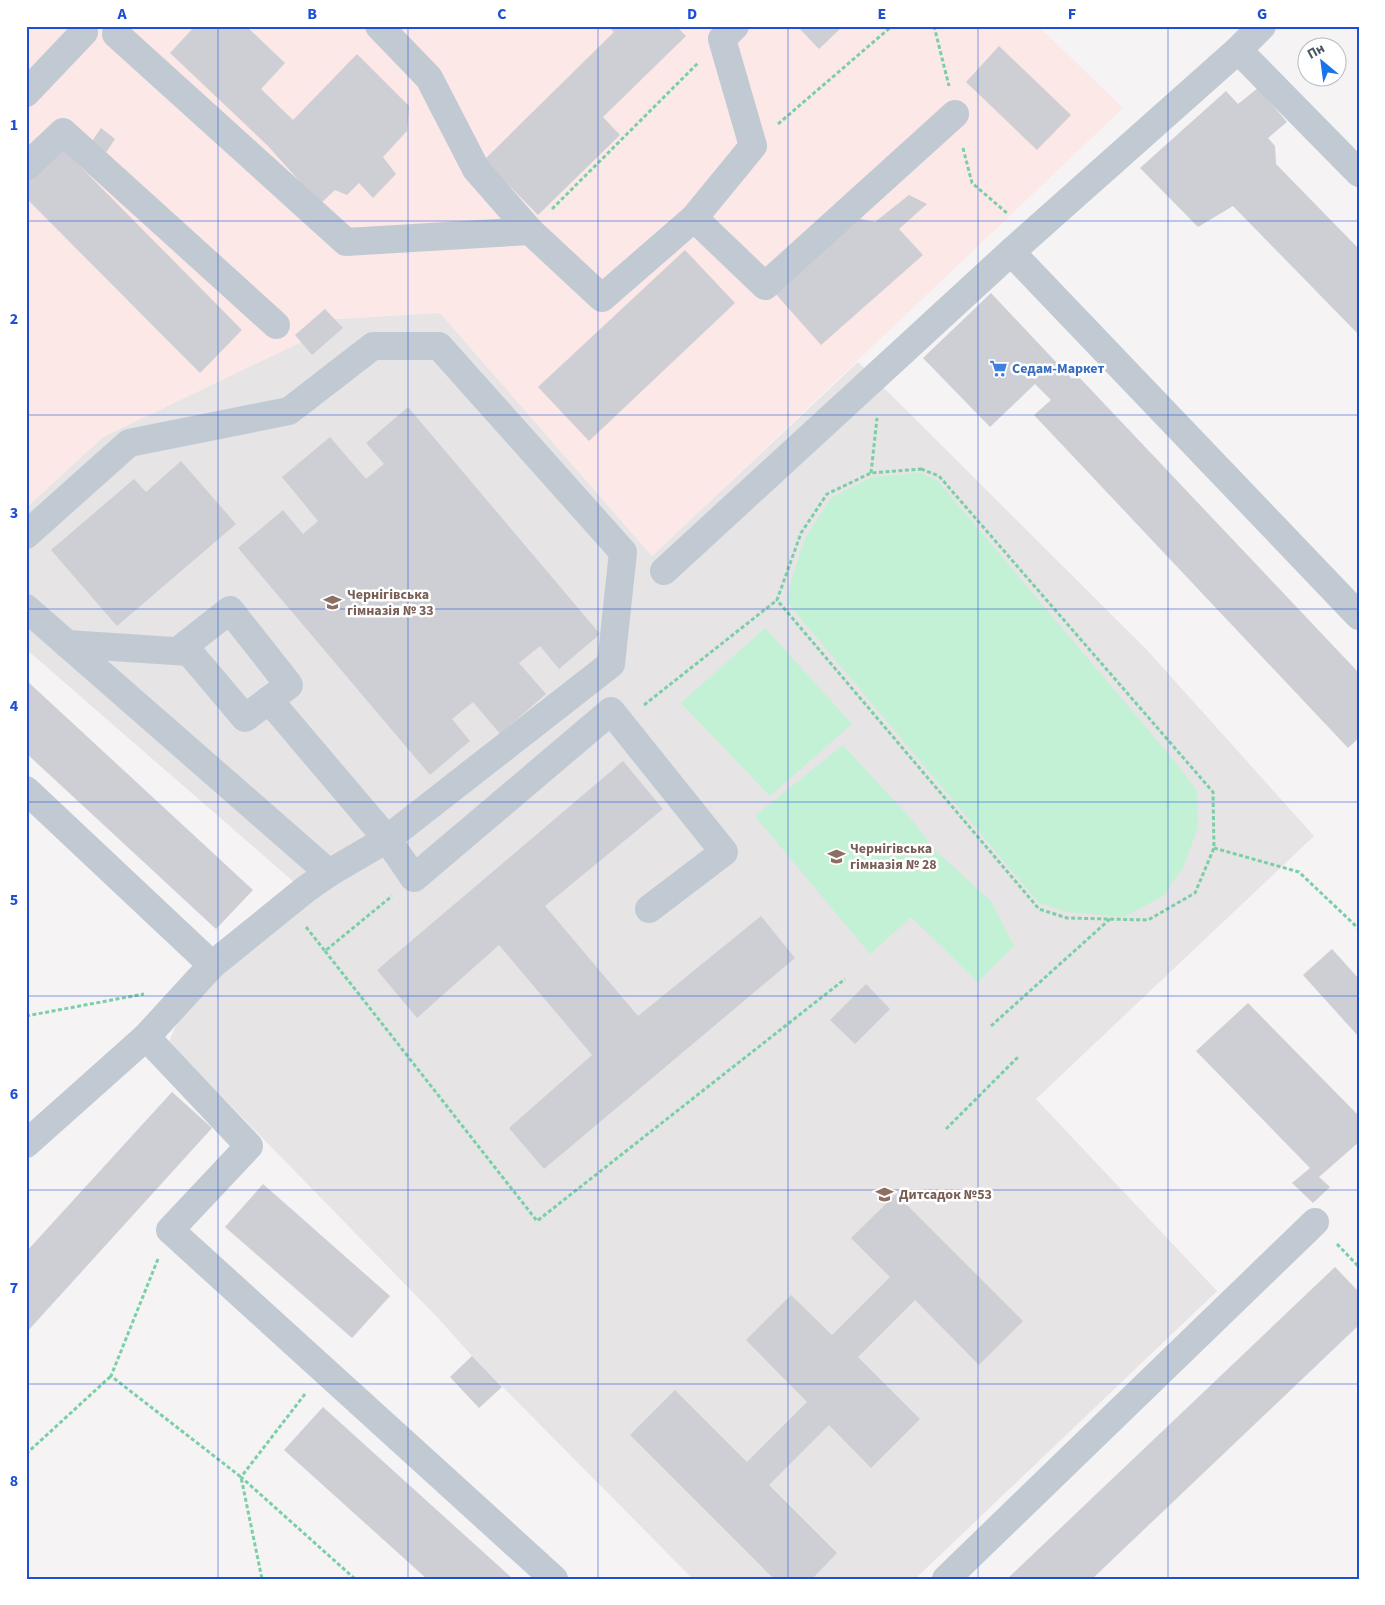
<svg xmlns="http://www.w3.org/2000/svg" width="1385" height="1605" viewBox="0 0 1385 1605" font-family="'Source Sans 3',sans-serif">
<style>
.education{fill:#e6e4e5}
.medical{fill:#fce8e6}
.green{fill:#c3f1d5}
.building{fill:#cdcfd5}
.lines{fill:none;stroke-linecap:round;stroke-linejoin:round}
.path{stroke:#7ad0a6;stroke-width:3;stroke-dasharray:4 2.5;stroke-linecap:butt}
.minor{stroke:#c1cad2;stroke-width:28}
.grid{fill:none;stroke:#1d4ed8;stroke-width:1;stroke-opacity:0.55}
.labels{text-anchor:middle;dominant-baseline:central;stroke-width:5;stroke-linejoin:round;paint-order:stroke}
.shop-label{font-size:14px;font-weight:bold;fill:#366cbe;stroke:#fff;text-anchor:start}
.education-label{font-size:14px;font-weight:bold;fill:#785e54;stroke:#fff;text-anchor:start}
.neatline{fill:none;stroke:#1d4ed8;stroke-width:2}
.grid-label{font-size:16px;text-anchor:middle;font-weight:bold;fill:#1d4ed8}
</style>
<rect width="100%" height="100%" fill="#f5f3f3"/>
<!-- education -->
<path class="education" d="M440,313L652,556L858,362L1147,650L1314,836L1036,1099L1217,1291L915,1579H693L472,1356L438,1318L169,1042L192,986L294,882L26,649V508L103,437L301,342L335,319Z"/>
<!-- medical -->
<path class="medical" d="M26,26H1038L1123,108L652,556L440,313L334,319L301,342L103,437L26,508Z"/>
<!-- green -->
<g class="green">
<path d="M920,473L937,480L1177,764L1197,791L1198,827L1184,866L1163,896L1124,917L1067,912L1039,903L787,602L792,578L805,538L831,498L872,477Z"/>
<path d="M765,628L852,724L770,796L681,703Z"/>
<path d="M843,745L912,820L937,852L991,901L1014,946L978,982L911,917L870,954L755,816Z"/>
</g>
<!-- building -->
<g class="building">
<path d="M195,26H246L285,63L261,89L293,120L357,54L409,106L407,131L383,157L396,174L373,198L359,183L347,195L335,190L320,204L268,146L170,53Z"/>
<path d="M608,26H676L686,36L603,117L620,135L538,215L484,160L614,32Z"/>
<path d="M797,26H843L819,49Z"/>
<path d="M999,46L1071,115L1037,150L966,82Z"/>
<path d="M1258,88L1287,122L1268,138L1275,146L1276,164L1359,249V335L1233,206L1198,227L1140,168L1226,91L1238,104Z"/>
<path d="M101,128L115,139L105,154L90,144Z"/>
<path d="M62,148L242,330L200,373L26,198V184Z"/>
<path d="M909,195L927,204L899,229L923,255L821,345L774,292L857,218L875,222Z"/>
<path d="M685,250L735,303L589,441L538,387Z"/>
<path d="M991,293L1072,379L1077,375L1359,673V738L1348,748L1034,415L1051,400L1035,384L990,427L923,358Z"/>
<path d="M325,309L343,328L312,355L295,335Z"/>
<path d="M408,407L600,634L559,669L540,646L519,663L546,694L500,734L473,702L452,719L470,741L430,775L238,548L283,510L303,534L318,521L282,477L330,437L366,479L384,464L366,443Z"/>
<path d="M181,461L236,524L117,626L51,550L134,479L146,492Z"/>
<path d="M26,680L253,890L216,929L26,753Z"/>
<path d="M623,761L663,809L545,906L638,1016L761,916L795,958L544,1169L509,1128L592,1055L499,945L417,1018L377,970Z"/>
<path d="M1332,949L1359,979V1037L1303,975Z"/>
<path d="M866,984L890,1009L855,1044L830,1020Z"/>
<path d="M1248,1003L1359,1116V1142L1319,1177L1330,1187L1313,1203L1292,1183L1310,1168L1196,1051Z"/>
<path d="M172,1092L212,1128L26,1333V1252Z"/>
<path d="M263,1184L390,1296L352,1338L225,1227Z"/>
<path d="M896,1194L1023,1321L979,1365L915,1300L858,1357L920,1419L871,1468L829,1425L769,1485L837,1553L812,1579H774L630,1435L675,1390L747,1462L807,1402L746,1340L791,1295L832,1335L890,1277L851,1238Z"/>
<path d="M1335,1267L1359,1292V1325L1092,1579H1007Z"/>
<path d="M472,1356L502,1387L479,1408L450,1377Z"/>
<path d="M323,1407L513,1579H427L284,1450Z"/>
</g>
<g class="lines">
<!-- path -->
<g class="path">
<path d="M934,26L949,86"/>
<path d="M778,124L892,26"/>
<path d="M963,148L972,183L1008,214"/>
<path d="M552,209L698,63"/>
<path d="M921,469L939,476L1213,792L1214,848L1195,893L1148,920L1067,918L1039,909L777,600L801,533L827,494L871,473Z"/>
<path d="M871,473L877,418"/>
<path d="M644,705L777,600"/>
<path d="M1214,848L1299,872L1359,929"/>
<path d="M306,927L325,951L392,896"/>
<path d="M325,951L537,1221L845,979"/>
<path d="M26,1016L144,994"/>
<path d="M991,1026L1110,919"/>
<path d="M946,1129L1019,1056"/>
<path d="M1337,1244L1359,1267"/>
<path d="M158,1259L111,1376L241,1477L262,1579"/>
<path d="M305,1394L241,1477L355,1579"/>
<path d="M26,1454L111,1376"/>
</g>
<!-- minor -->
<g class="minor">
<path d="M379,26L429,78L476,169L530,231L602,298L694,218L765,286L955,114"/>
<path d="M116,34L346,242L530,231"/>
<path d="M1238,50L1359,173"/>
<path d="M26,93L84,32"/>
<path d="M26,167L63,132L276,325"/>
<path d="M694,218L753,146L722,39L735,26"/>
<path d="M1011,252L1359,616"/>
<path d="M26,535L129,443L289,411L373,346H439L623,552L611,664L387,839L329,873L306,889L212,965L146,1037L26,1144"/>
<path d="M664,571L1011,252L1238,50L1262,26"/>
<path d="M26,608L329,873"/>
<path d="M230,610L289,685L245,718L184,646Z"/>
<path d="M67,644L189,652"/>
<path d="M269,700L387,839L414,878L611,711L724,852L649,909"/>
<path d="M26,790L212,965"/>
<path d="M146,1037L249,1146L170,1230L554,1579"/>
<path d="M946,1579L1315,1222"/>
</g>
</g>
<!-- grid -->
<path class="grid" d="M218,26V1579M408,26V1579M598,26V1579M788,26V1579M978,26V1579M1168,26V1579M26,221H1359M26,415H1359M26,609H1359M26,802H1359M26,996H1359M26,1190H1359M26,1384H1359"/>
<!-- icons -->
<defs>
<symbol id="supermarket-bare" viewBox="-9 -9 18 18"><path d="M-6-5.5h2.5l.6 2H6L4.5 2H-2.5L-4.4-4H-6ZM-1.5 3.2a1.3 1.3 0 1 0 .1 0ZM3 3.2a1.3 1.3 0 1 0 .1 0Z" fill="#3f7fe0" stroke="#fff" stroke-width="2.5" paint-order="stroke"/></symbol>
<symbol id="school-bare" viewBox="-9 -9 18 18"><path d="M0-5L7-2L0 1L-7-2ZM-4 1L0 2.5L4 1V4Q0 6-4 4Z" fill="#8d6e63" stroke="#fff" stroke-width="2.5" paint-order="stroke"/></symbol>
</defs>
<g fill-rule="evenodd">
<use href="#supermarket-bare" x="986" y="356" width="25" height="25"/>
<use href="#school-bare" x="320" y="590" width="25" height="25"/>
<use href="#school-bare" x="824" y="844" width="25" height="25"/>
<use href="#school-bare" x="872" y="1182" width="25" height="25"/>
</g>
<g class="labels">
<!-- shop labels -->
<g class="shop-label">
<text x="1012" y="369">Седам-Маркет</text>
</g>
<!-- education labels -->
<g class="education-label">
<text x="347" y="595">Чернігівська<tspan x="347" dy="16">гімназія № 33</tspan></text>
<text x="850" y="849">Чернігівська<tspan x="850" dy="16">гімназія № 28</tspan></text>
<text x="899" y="1195">Дитсадок №53</text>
</g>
</g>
<!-- border -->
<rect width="1385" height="1605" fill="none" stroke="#ffffff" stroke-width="55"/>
<!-- north arrow -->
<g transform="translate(1322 62) rotate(331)"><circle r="24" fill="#ffffff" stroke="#b7bbc0"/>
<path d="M0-4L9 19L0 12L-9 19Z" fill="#1a73e8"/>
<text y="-8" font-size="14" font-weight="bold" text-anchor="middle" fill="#4a5661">Пн</text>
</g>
<rect x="28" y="28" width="1330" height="1550" class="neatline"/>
<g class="grid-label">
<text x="122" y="19">A</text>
<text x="312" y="19">B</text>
<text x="502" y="19">C</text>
<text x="692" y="19">D</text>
<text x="882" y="19">E</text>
<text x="1072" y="19">F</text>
<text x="1262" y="19">G</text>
<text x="14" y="130">1</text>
<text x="14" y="324">2</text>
<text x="14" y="518">3</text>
<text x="14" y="711">4</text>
<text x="14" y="905">5</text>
<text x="14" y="1099">6</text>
<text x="14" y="1293">7</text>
<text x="14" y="1486">8</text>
</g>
</svg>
